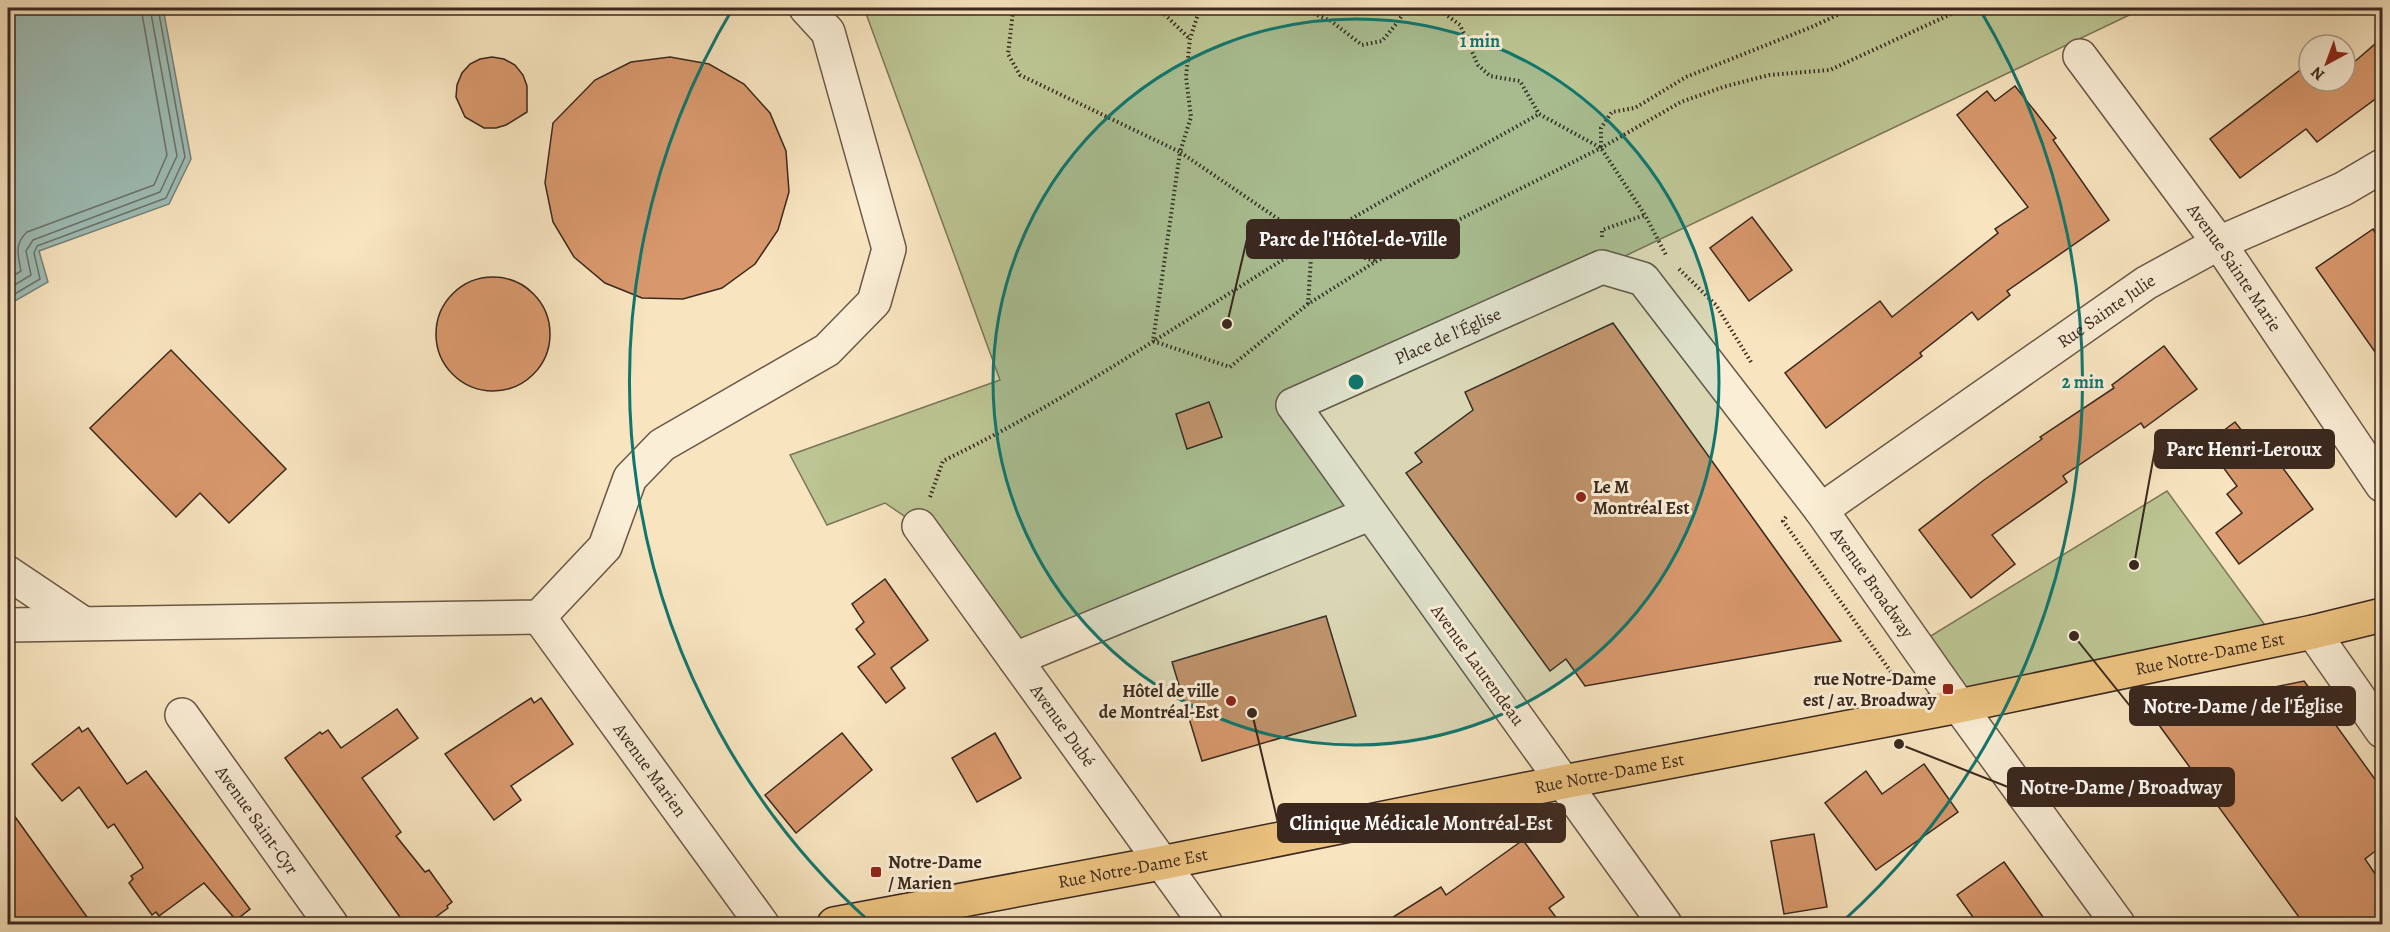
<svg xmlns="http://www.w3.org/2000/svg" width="2390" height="932" viewBox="0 0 2390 932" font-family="Alegreya,serif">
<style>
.green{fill:#bcc593;stroke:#7b7659;stroke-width:1.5}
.water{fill:#9ebeb7;stroke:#76827a;stroke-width:1.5}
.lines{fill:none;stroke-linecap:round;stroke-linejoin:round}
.shore{stroke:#6c736b;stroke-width:1.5}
.building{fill:#d8986c;stroke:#3a281f;stroke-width:1.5}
.minor-casing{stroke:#6a5747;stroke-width:36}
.major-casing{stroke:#3a281f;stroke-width:36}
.path{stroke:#3a281f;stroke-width:4;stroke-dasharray:1.5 3;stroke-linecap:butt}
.minor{stroke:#faeed6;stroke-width:33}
.major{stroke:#ecc280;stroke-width:33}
.ring{fill:none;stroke:#0f766e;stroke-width:3}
.poi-dot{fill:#8f2418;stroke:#faeed6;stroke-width:2}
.labels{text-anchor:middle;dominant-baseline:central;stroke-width:6;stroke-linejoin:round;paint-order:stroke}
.street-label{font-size:18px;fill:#3a281f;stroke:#faeed6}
.poi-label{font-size:18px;font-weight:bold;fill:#3a281f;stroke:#faeed6;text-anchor:start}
.centre{fill:#0f766e;stroke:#faeed6;stroke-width:3}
.ring-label{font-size:18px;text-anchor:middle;font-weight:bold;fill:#0f766e;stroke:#faeed6;stroke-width:6;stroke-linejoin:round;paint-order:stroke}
.leader{fill:none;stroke:#3a281f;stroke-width:2}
.callout-dot{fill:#3a281f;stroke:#faeed6;stroke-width:2}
.callout{fill:#3a281f;stroke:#3a281f;stroke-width:2}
.callout-label{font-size:20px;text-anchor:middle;font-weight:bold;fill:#fff}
</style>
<rect width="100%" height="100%" fill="#f8e5c0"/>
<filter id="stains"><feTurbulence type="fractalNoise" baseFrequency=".00333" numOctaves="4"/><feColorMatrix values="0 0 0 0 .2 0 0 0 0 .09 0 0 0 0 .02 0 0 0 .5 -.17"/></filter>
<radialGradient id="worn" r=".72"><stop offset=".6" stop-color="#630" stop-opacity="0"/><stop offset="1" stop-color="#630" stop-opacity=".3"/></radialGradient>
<!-- green -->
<g class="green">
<path d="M864,8H2144L1602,267L1293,404L1369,514L1015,659L919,526L885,503L827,525L790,455L1000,380Z"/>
<path d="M2167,491L2275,639L1959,706L1916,645Z"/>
</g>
<!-- water -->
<path class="water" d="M8,8H163L191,159L169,204L39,251L48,282L8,305Z"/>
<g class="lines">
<!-- shore -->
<g class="shore">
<path d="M8,279L21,271C18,255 14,244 27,232L154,185L167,155L141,8"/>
<path d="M8,289L31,275L26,251L33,240L160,192L177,156L150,8"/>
<path d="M8,298L40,279L34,253L37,246L166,198L185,157L158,8"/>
</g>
</g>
<!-- building -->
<g class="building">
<path d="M2382,38V94L2317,142L2306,129L2240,178L2210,139L2308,64L2309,81H2321L2326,87L2332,81H2345V70Z"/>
<path d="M492,57L504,59L515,65L523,75L527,86V112L506,125L496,128H484L465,117L456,97L457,85L462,73L470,64L480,59Z"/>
<path d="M670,57L709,64L744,84L770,113L786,151L789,192L778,230L755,264L722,288L683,299L642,298L605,283L574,257L553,222L545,183L553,123L595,80L631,62Z"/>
<path d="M2015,86L2056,138L2053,140L2109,220L2007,291L2010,295L1978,320L1972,312L1920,353L1922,356L1826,428L1785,373L1880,301L1892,317L1998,233L1995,229L2028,207L1957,115L1987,91L1995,101Z"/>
<path d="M1752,217L1792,270L1749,301L1710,248Z"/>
<path d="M2373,229L2382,244V362L2316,268Z"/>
<circle cx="493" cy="334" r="57"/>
<path d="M1613,323L1755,521L1841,641L1585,686L1566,659L1550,671L1406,473L1422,462L1415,453L1473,410L1465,392Z"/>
<path d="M2164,346L2197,389L2144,428L2141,423L2063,476L2067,482L1992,535L2015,564L1971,598L1919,530L1984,480L2042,439L2040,437L2114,388L2112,385Z"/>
<path d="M171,350L286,469L229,523L200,493L176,517L90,428Z"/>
<path d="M1209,402L1222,437L1187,449L1176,414Z"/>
<path d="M2235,422L2246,436L2255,430L2313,509L2239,564L2216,533L2242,513L2227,494L2237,486L2206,444Z"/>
<path d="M885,579L928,640L891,668L905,688L886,703L858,667L875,654L856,629L864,622L852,604Z"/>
<path d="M1326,616L1356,716L1202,761L1172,662Z"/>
<path d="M2304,681L2382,789V846L2365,859L2382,884V924H2304L2159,725L2164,710Z"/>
<path d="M531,698L534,703L541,698L573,744L511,786L521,800L494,820L445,754Z"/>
<path d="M397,709L418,738L362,778L401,832L396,836L425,872L429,870L452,902L447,906L448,908L426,924H405L285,758L320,732L322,734L328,730L341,748Z"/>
<path d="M79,727L82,732L88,728L127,784L146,771L250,909L236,920L204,883L159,916L156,912L152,915L129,883L133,879L131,876L143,868L142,865L114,824L108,828L79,787L62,801L32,764Z"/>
<path d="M842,733L872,770L796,833L765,795Z"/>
<path d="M995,733L1021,778L977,802L952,758Z"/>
<path d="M1924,764L1958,812L1876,870L1825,803L1866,771L1882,794Z"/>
<path d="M8,807L92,924H8Z"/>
<path d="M1814,834L1827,907L1784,914L1771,841Z"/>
<path d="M1523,840L1564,897L1549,908L1561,924H1382L1441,887L1446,895Z"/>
<path d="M2004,862L2048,924H1978L1957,895Z"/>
</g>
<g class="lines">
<defs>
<g id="minor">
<path id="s1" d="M2080,56L2219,243L2382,485"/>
<path id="s2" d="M1821,510L2146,283L2219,243L2343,189L2382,166"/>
<path id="s3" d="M919,526L1206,924"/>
<path d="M8,573L81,622"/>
<path id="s4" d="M539,617L762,924"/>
<path d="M8,625L539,617L605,547L630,478L662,445L827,350L874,302L889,249L828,32L806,8"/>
<path d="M2313,632L2382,731"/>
<path d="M1015,659L1369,514"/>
<path id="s5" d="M182,715L331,924"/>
<path id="s6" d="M1665,924L1293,405L1602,267L1643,279L1821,510L1959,706L2118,924"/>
</g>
<g id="major">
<path id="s7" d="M834,924L1161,863L1563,782L1959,706L2313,632L2382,615"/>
</g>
</defs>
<!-- minor casing -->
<use href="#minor" class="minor-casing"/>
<!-- major casing -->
<use href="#major" class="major-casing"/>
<!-- path -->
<g class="path">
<path d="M1022,8L1013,11L1008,54L1020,75L1180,152L1191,117L1186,77L1190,39L1200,8"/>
<path d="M1158,8L1190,39"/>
<path d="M1301,8L1331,21L1362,45L1382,41L1397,23L1407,8"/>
<path d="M1437,8L1460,25L1478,65L1490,76L1520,81L1539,114L1601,148L1645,215L1666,255"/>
<path d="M1601,147V128L1612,112L1635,108L1686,77L1814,26L1852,8"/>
<path d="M1602,237V230L1645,215"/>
<path d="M1312,242L1180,152L1153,341L1230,367L1308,304L1375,262L1601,148L1681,102L1723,87L1769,75L1830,70L1964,8"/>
<path d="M1679,269L1716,305L1751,362"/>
<path d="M1308,304L1312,242L1375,261"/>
<path d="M930,497L943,461C1071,399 1189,317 1310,243C1385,198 1463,157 1539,114"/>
<path d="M1786,517L1783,521L1901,686"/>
</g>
<!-- minor -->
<use href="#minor" class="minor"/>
<!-- major -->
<use href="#major" class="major"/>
</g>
<!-- distance rings -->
<circle cx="1356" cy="382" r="363" fill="#0f766e" fill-opacity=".12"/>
<g class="ring">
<circle cx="1356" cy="382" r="363"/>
<path d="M870 922A727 727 0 0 1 733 8M1979 8A727 727 0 0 1 1842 922"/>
</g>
<!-- markers -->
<g class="poi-dot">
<circle cx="1581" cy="497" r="6"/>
<rect x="1942" y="683" width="12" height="12" rx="3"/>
<circle cx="1231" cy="701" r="6"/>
<rect x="870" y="866" width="12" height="12" rx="3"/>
</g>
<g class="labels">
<!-- street labels -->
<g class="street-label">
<text stroke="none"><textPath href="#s1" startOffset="262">Avenue Sainte Marie</textPath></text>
<text stroke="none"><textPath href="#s2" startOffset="348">Rue Sainte Julie</textPath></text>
<text stroke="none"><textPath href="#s6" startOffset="808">Place de l'Église</textPath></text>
<text stroke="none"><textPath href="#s6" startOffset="1400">Avenue Broadway</textPath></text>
<text stroke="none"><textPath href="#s7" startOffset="1402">Rue Notre-Dame Est</textPath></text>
<text transform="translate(1478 665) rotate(54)">Avenue Laurendeau</text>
<text stroke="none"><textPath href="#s3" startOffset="246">Avenue Dubé</textPath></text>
<text stroke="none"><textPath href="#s4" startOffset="189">Avenue Marien</textPath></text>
<text stroke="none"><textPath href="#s7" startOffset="790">Rue Notre-Dame Est</textPath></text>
<text stroke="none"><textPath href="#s5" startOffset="129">Avenue Saint-Cyr</textPath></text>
<text stroke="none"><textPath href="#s7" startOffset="304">Rue Notre-Dame Est</textPath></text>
</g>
<!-- poi labels -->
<g class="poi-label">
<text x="1593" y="487">Le M<tspan x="1593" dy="21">Montréal Est</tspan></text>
<text x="1936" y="679" text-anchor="end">rue Notre-Dame<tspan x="1936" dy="21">est / av. Broadway</tspan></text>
<text x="1219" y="691" text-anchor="end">Hôtel de ville<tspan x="1219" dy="21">de Montréal-Est</tspan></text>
<text x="888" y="862">Notre-Dame<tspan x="888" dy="21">/ Marien</tspan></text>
</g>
</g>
<circle cx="1356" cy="382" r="9" class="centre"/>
<g class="ring-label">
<text x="1480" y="47">1 min</text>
<text x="2083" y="388">2 min</text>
</g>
<!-- callouts -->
<path class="leader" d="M1227 324L1247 239M2134 565L2155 449M2074 636L2130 706M1899 744L2008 787M1252 713L1278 823"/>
<g class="callout-dot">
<circle cx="1227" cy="324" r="6"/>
<circle cx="2134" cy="565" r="6"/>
<circle cx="2074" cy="636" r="6"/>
<circle cx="1899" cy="744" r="6"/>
<circle cx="1252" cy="713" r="6"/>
</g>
<g class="callout">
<rect x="1247" y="220" width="212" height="38" rx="6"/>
<rect x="2155" y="430" width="179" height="38" rx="6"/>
<rect x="2130" y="687" width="225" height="38" rx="6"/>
<rect x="2008" y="768" width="226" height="38" rx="6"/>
<rect x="1278" y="804" width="287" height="38" rx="6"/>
</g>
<g class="callout-label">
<text x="1353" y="246">Parc de l'Hôtel-de-Ville</text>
<text x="2244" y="456">Parc Henri-Leroux</text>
<text x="2243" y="713">Notre-Dame / de l'Église</text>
<text x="2121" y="794">Notre-Dame / Broadway</text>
<text x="1421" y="830">Clinique Médicale Montréal-Est</text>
</g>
<!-- margin -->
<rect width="2390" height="932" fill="none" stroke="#f8e5c0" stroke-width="30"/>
<rect x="9" y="9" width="2372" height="914" fill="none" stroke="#3a281f" stroke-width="3"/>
<rect x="15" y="15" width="2360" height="902" fill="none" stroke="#3a281f" stroke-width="1.5"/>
<!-- north arrow -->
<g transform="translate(2327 63) rotate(221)"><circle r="28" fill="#faeed6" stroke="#ad9f8d" stroke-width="1.5"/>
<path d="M0-4.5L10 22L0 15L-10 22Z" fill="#8f2418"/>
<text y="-9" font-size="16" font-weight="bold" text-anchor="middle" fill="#3a281f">N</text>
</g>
<rect width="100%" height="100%" filter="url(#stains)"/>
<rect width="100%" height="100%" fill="url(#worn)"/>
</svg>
